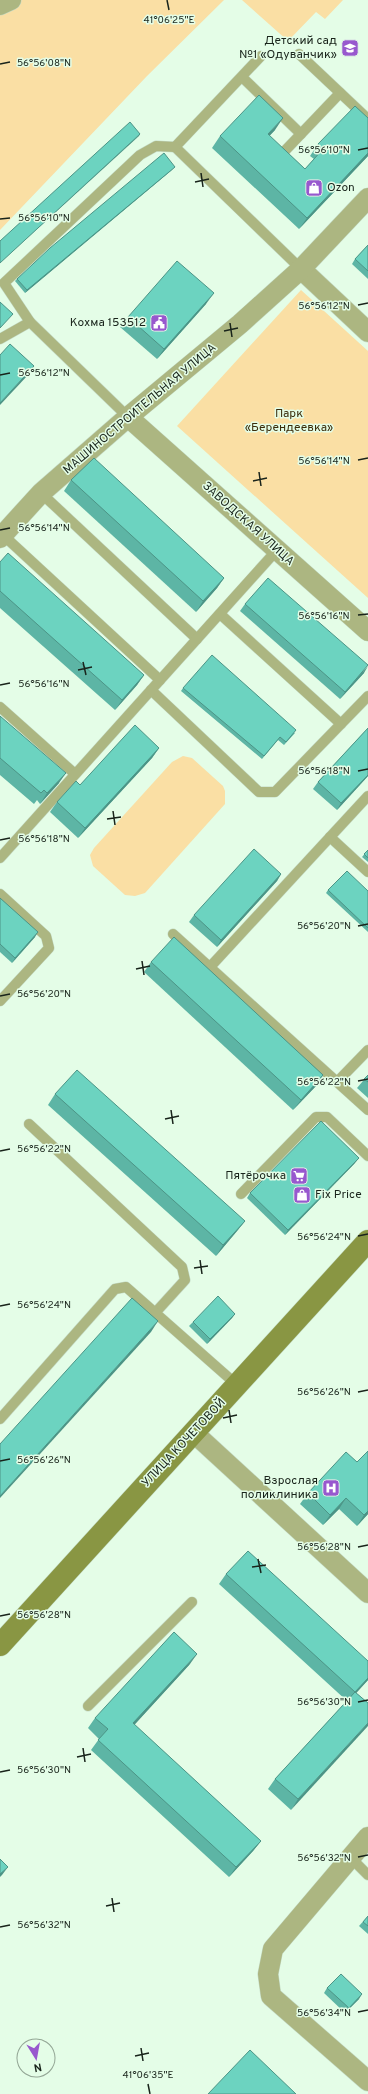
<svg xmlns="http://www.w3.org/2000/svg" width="368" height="2094" viewBox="0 0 368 2094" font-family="Overpass,sans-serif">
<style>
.green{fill:#fadfa4}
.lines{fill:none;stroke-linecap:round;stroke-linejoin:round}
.service-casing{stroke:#c4dac6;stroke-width:11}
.minor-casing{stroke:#c4dac6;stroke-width:21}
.secondary-casing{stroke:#c4dac6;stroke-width:23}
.service{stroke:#acb681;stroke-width:10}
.minor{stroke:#acb681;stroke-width:20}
.secondary{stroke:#899643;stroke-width:22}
.wall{fill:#5db5a5}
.shaded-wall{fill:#4c9486}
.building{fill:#6cd3c0;stroke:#4c9486}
.ticks{fill:none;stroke:#19241b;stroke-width:1.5}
.labels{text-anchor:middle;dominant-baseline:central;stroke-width:3;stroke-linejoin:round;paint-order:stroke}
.poi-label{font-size:12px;fill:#19241b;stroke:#e4fde7;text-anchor:end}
.street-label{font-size:12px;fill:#19241b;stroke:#e4fde7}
.park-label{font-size:12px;fill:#3b2d0b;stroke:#e4fde7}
.ticks-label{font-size:10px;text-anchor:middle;fill:#19241b;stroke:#e4fde7;stroke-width:3;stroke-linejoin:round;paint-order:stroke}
</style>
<rect width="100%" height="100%" fill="#e4fde7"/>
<!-- green -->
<g class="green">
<path d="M0,0H224L147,76L0,230Z"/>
<path d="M242,0H343L325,19L316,12L288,41Z"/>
<path d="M301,290L368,351V598L177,426Z"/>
<path d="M183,756L192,758L223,786L225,791V804L145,893L135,896L125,895L93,866L90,855L94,848L172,762Z"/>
</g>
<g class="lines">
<defs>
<g id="service">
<path d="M299,54L368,119"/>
<path d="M261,56L175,147L301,269"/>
<path d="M242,77L301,134"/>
<path d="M279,157L340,93"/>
<path d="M0,339L30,322"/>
<path d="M128,417L30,322L4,283L140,155L156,146L175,147"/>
<path d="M41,493L197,639"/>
<path d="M3,535L160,680"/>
<path d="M220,614L341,724"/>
<path d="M151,690L259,792H275L368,696"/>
<path d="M0,707L75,774"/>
<path d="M330,837L368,872"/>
<path d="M0,858L277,550"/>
<path d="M0,894L46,936L49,948L0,1001"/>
<path d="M173,934L337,1082"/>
<path d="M210,967L368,796"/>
<path d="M368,1050L337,1082L368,1110"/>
<path d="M29,1124L182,1267L185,1280L155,1313"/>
<path d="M241,1194L316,1117H327L368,1156"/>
<path d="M0,1419L115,1289L126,1287L237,1385"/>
<path d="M88,1706L192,1602"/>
<path d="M351,1858L368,1875"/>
</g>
<g id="minor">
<path d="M0,5L11,0"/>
<path d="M301,269L368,332"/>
<path d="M128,417L368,631"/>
<path d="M0,538L41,493L128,417L240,324L301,269L368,198"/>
<path d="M194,1433L368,1593"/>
<path d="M368,1837L273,1949L268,1974L271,1996L368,2081"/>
</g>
<path id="secondary" d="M0,1645L368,1241"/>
</defs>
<!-- service casing -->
<use href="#service" class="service-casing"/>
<!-- minor casing -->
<use href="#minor" class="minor-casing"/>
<!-- secondary casing -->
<use href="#secondary" class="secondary-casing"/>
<!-- service -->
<use href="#service" class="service"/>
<!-- minor -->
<use href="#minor" class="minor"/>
<!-- secondary -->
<use href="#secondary" class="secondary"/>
</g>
<!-- wall -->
<g class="wall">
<path d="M368,118V156L299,229L212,148L220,136L275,130L269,136L305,169L314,159L310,156L318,144Z"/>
<path d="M173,169L25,293L15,281L17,279Z"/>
<path d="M368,245V279L352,264L355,259Z"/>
<path d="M206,304L157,359L120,327L128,317Z"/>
<path d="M71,480L224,578L217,588L196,612L64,491Z"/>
<path d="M0,562L144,675L137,685L115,710L0,608Z"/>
<path d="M245,604L364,673L340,699L240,611Z"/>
<path d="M183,688L295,733L284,745L278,740L262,759L181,691Z"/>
<path d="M0,716L59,783L40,804L37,800L34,804L0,775Z"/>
<path d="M368,728V776L337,810L313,789L318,782Z"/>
<path d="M159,748L152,758L78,838L50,812L57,802L80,785Z"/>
<path d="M368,850V862L362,857Z"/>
<path d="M281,874L277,881L217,947L189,922L194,915Z"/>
<path d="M328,890L368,891V932L326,893Z"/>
<path d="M0,898L35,937L12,963L0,952Z"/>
<path d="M151,962L323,1075L316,1086L293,1110L144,972Z"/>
<path d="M368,1075V1098L357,1088Z"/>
<path d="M55,1094L245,1221L237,1231L216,1256L48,1105Z"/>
<path d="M355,1163L285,1235L247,1198L250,1193Z"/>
<path d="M235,1314L232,1318L207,1344L189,1326L193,1322Z"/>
<path d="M357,1462L368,1514L357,1526L339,1509L323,1525L300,1504L308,1493Z"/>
<path d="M226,1574L368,1661V1680L356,1693L368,1703L291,1810L268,1789L275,1779L347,1701L219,1584Z"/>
<path d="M190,1664L134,1725L261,1841L253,1851L229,1877L91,1750L99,1739L88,1728L95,1718Z"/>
<path d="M368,1916V1934L359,1926Z"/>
<path d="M327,1988L359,1999L345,2013L324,1993Z"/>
</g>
<!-- shaded-wall -->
<g class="shaded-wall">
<path d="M283,118L275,130L260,146L268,134Z"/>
<path d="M140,134L139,136L0,263Z"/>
<path d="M368,153V156L299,229L307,218Z"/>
<path d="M175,167L173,169L25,293L27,290Z"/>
<path d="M214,293L206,304L157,359L164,349Z"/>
<path d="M34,366L28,375L0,405V403Z"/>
<path d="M224,578L217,588L196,612L203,601Z"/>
<path d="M368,666L364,673L340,699L345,692Z"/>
<path d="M144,675L137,685L115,710L122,700Z"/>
<path d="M159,748L152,758L78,838L85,828Z"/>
<path d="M66,773L59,783L40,804L47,793Z"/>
<path d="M368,775V776L337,810L341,803Z"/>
<path d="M281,874L277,881L217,947L221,940Z"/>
<path d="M38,932L35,937L12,963L15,958Z"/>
<path d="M323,1075L316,1086L293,1110L301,1100Z"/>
<path d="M359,1158L355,1163L285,1235L288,1230Z"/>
<path d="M245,1221L237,1231L216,1256L223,1245Z"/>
<path d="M235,1314L232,1318L207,1344L210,1339Z"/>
<path d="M158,1321L151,1332L0,1498V1496Z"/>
<path d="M346,1498L339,1509L323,1525L330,1515Z"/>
<path d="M368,1511V1514L357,1526L364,1515Z"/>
<path d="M197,1654L190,1664L126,1734L133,1723Z"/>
<path d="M368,1678V1680L348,1702L355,1692Z"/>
<path d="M368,1723V1726L291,1810L298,1799Z"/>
<path d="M261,1841L253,1851L229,1877L236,1867Z"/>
<path d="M8,1867L2,1875L0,1877V1874Z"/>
<path d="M362,1994L359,1999L345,2013L349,2008Z"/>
</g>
<!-- building -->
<g class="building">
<path d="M259,95L283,118L268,134L305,169L323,149L318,144L355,106L368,118V153L307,218L220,136Z"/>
<path d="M130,122L140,134L0,263V241Z"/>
<path d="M164,153L175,167L27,290L17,279L50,248Z"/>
<path d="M368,245V271L355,259Z"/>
<path d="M177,261L214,293L164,349L128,317Z"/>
<path d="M0,302L13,314L0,328Z"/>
<path d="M10,344L34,366L0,403V355Z"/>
<path d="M94,458L224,578L203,601L71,480Z"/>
<path d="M8,553L144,675L122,700L0,591V562Z"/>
<path d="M268,578L368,665L345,692L245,604Z"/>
<path d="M212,655L296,730L286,742L280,737L264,756L183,688Z"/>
<path d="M0,716L66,773L47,793L44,790L41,793L0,758Z"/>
<path d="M135,725L159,748L85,828L57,802L76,781L80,785Z"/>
<path d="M368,728V775L341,803L318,782Z"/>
<path d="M254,849L281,874L221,940L194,915Z"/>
<path d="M368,850V858L364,854Z"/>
<path d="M347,871L368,891V928L328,890Z"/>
<path d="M0,898L38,932L15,958L0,944Z"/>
<path d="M174,937L323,1075L301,1100L151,962Z"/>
<path d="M77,1070L245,1221L223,1245L55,1094Z"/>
<path d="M368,1075V1082L364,1079Z"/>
<path d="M321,1121L359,1158L288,1230L250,1193Z"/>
<path d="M218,1296L235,1314L210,1339L193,1322Z"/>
<path d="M132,1298L158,1321L0,1496V1444Z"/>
<path d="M368,1451V1511L364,1515L346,1498L330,1515L308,1493L346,1452L357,1462Z"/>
<path d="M248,1551L368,1661V1678L355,1692L226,1574Z"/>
<path d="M174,1632L197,1654L133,1723L261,1841L236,1867L98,1740L108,1729L95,1718Z"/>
<path d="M355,1692L368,1703V1723L298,1799L275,1779Z"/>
<path d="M0,1859L8,1867L0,1874Z"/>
<path d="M368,1916V1926L363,1922Z"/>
<path d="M341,1974L362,1994L349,2008L327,1988Z"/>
<path d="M250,2050L296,2094H208Z"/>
</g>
<!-- ticks -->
<path class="ticks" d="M167,0L169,10M0,64L10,62M358,150L368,148M201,173L203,187M195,182L209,179M0,219L10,218M358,305L368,303M230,323L232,337M224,331L238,328M0,375L10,373M358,460L368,458M259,472L261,486M253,481L267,478M0,530L10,528M358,615L368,614M83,662L86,675M78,670L92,667M0,685L10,683M358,771L368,769M113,811L115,825M107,819L121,817M0,840L10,838M358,926L368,924M142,961L144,975M136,969L150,966M0,996L10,994M358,1081L368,1079M171,1110L173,1124M165,1119L179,1116M0,1151L10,1149M358,1236L368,1234M200,1260L202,1274M194,1268L208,1266M0,1306L10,1304M358,1392L368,1390M229,1410L231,1423M223,1418L237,1415M0,1461L10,1459M358,1547L368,1545M258,1559L261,1573M252,1567L266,1565M0,1616L10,1614M358,1702L368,1700M83,1748L85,1762M77,1757L91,1754M0,1772L10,1770M358,1857L368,1855M112,1898L114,1912M106,1906L120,1903M0,1927L10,1925M358,2012L368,2010M141,2048L143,2061M135,2056L149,2053M148,2084L150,2094"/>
<!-- icons -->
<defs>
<symbol id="school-square" viewBox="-11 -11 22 22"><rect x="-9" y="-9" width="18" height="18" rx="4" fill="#9858ce" stroke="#e4fde7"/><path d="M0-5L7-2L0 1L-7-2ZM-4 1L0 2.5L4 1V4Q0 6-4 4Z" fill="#fff"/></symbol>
<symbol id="shop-square" viewBox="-11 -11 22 22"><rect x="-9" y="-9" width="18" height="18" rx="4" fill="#9858ce" stroke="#e4fde7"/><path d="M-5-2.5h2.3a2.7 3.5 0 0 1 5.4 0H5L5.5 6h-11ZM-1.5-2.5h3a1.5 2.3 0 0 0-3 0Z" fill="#fff"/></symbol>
<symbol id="civic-square" viewBox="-11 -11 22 22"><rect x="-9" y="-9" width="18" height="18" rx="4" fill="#9858ce" stroke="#e4fde7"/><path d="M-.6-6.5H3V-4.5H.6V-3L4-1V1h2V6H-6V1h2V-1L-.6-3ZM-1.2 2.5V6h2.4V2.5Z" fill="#fff"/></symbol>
<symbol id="supermarket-square" viewBox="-11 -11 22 22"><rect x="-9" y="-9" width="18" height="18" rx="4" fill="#9858ce" stroke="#e4fde7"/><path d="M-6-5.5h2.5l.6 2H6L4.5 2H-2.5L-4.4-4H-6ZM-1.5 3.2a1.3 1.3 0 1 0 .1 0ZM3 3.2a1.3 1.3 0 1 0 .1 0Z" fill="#fff"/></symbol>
<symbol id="hospital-square" viewBox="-11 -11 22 22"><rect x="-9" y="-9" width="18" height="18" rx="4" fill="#9858ce" stroke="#e4fde7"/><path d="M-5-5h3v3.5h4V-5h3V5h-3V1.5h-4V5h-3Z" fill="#fff"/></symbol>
</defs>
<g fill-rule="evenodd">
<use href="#school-square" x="340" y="38" width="20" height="20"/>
<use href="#shop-square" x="304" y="178" width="20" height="20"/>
<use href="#civic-square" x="149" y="313" width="20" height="20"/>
<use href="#supermarket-square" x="289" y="1166" width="20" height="20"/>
<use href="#shop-square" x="292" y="1185" width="20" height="20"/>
<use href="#hospital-square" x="321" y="1478" width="20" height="20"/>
</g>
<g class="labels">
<!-- poi labels -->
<g class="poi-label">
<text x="337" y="41">Детский сад<tspan x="337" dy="14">№1 «Одуванчик»</tspan></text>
<text x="327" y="188" text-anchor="start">Ozon</text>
<text x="146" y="323">Кохма 153512</text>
<text x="286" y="1176">Пятёрочка</text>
<text x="315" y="1195" text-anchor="start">Fix Price</text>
<text x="318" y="1481">Взрослая<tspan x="318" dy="14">поликлиника</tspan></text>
</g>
<!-- street labels -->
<g class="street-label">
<text transform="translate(140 409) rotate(-40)">МАШИНОСТРОИТЕЛЬНАЯ УЛИЦА</text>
<text transform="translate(248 524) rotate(42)">ЗАВОДСКАЯ УЛИЦА</text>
<text transform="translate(184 1443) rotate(-47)">УЛИЦА КОЧЕТОВОЙ</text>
</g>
<!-- park labels -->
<g class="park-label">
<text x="289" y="414">Парк<tspan x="289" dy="14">«Берендеевка»</tspan></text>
</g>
</g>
<g class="ticks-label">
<text x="169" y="23">41°06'25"E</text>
<text x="44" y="66">56°56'08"N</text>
<text x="324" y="153">56°56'10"N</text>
<text x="44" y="221">56°56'10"N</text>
<text x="324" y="309">56°56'12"N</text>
<text x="44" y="376">56°56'12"N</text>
<text x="324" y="464">56°56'14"N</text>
<text x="44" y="531">56°56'14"N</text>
<text x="324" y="619">56°56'16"N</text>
<text x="44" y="687">56°56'16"N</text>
<text x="324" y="774">56°56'18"N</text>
<text x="44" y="842">56°56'18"N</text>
<text x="324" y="929">56°56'20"N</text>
<text x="44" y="997">56°56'20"N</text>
<text x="324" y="1085">56°56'22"N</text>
<text x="44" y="1152">56°56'22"N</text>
<text x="324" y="1240">56°56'24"N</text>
<text x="44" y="1308">56°56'24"N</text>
<text x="324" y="1395">56°56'26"N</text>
<text x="44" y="1463">56°56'26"N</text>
<text x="324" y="1550">56°56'28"N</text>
<text x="44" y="1618">56°56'28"N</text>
<text x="324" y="1705">56°56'30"N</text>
<text x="44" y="1773">56°56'30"N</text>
<text x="324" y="1861">56°56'32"N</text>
<text x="44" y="1928">56°56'32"N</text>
<text x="324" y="2016">56°56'34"N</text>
<text x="148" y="2078">41°06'35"E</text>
</g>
<!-- north arrow -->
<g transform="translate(36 2058) rotate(169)"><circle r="19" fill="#e4fde7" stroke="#93a695"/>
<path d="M0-3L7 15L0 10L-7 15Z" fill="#9858ce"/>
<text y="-6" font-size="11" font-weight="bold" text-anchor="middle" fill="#19241b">N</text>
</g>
</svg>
